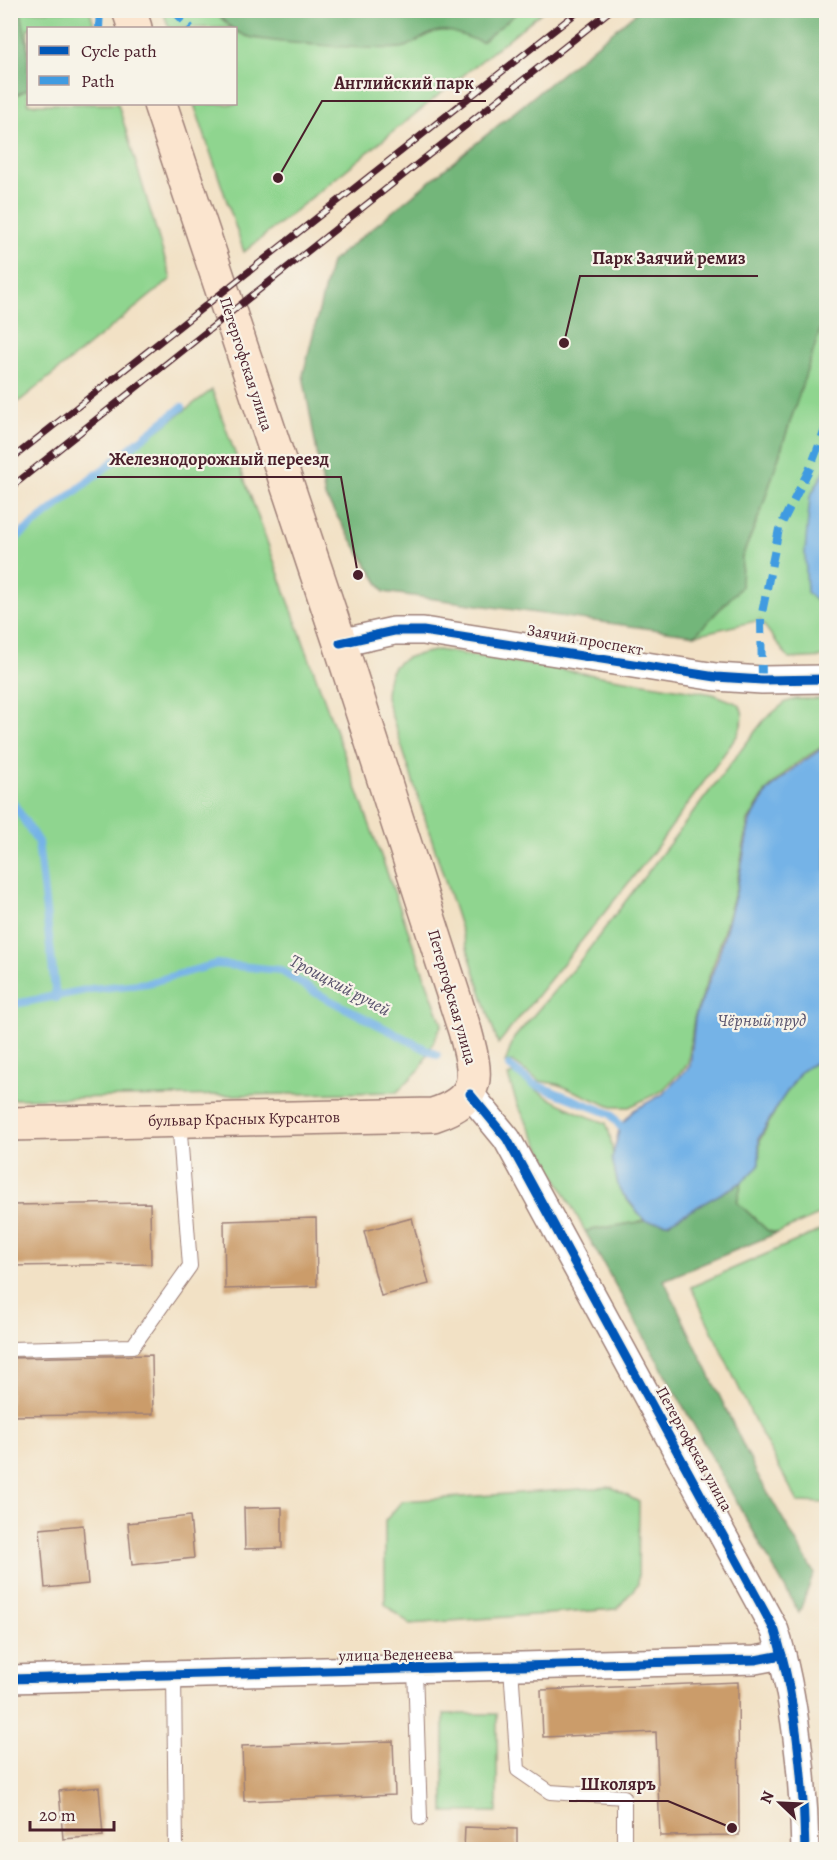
<svg xmlns="http://www.w3.org/2000/svg" width="837" height="1860" viewBox="0 0 837 1860" font-family="Alegreya,serif">
<style>
.green{fill:#8fd58f;stroke:#6c7a5d;stroke-width:1.5}
.forest{fill:#73b67a;stroke:#5e6a52;stroke-width:1.5}
.water{fill:#74b3e7;stroke:#5f6989;stroke-width:1.5}
.lines{fill:none;stroke-linecap:round;stroke-linejoin:round}
.stream{stroke:#74b3e7;stroke-width:8}
.building{fill:#cb9c6a}
.service-casing{stroke:#9e8078;stroke-width:16}
.minor-casing{stroke:#9e8078;stroke-width:30}
.secondary-casing{stroke:#9e8078;stroke-width:36}
.service{stroke:#fff;stroke-width:14}
.minor{stroke:#fff;stroke-width:27}
.secondary{stroke:#fbe5cf;stroke-width:33}
.rail-casing{stroke:#4a1f2b;stroke-width:7}
.rail{stroke:#f7f3e8;stroke-width:4.5;stroke-dasharray:14;stroke-linecap:butt}
.quiet{stroke:#409be1;stroke-width:8;stroke-dasharray:15 8;stroke-linecap:butt}
.cycleway-casing{stroke:#f7f3e8;stroke-width:13}
.cycleway{stroke:#0057b8;stroke-width:9}
.labels{text-anchor:middle;dominant-baseline:central;stroke-width:4.5;stroke-linejoin:round;paint-order:stroke}
.street-label{font-size:16px;fill:#4a1f2b;stroke:#f7f3e8}
.water-label{font-size:18px;font-style:italic;fill:#59536d;stroke:#f7f3e8}
.leader{fill:none;stroke:#4a1f2b;stroke-width:2}
.callout-dot{fill:#4a1f2b;stroke:#f7f3e8;stroke-width:2}
.callout-label{font-size:18px;text-anchor:middle;font-weight:bold;fill:#4a1f2b;stroke:#f7f3e8;stroke-width:4.5;stroke-linejoin:round;paint-order:stroke}
</style>
<rect width="100%" height="100%" fill="#f7f3e8"/>
<filter id="ink" filterUnits="userSpaceOnUse"><feTurbulence type="fractalNoise" baseFrequency=".0167" numOctaves="2"/><feDisplacementMap in="SourceGraphic" scale="12" xChannelSelector="R" yChannelSelector="G"/><feConvolveMatrix kernelMatrix="1 2 1 2 8 2 1 2 1" color-interpolation-filters="sRGB"/></filter>
<filter id="wash" filterUnits="userSpaceOnUse"><feTurbulence type="fractalNoise" baseFrequency=".008" numOctaves="4" result="noise"/><feDisplacementMap in="SourceGraphic" scale="24" xChannelSelector="R" yChannelSelector="G"/><feGaussianBlur stdDeviation="1.35" result="paint"/><feColorMatrix in="noise" values="0 0 0 0 0 0 0 0 0 0 0 0 0 0 0 0 0 1.4 0 .05"/><feComposite in="paint" operator="in"/></filter>
<g filter="url(#wash)">
<rect width="100%" height="100%" fill="#f2e1c5"/>
<!-- green -->
<g class="green">
<path d="M11,11H90L95,28H28V104H118L171,279L11,408Z"/>
<path d="M163,11H543L244,252L194,104H236V28H169Z"/>
<path d="M826,312V468L810,497L807,592L826,611V657L789,659L760,620L695,635L741,587L742,557L761,511Z"/>
<path d="M212,390L442,1024L421,1068L397,1092L11,1099V540Z"/>
<path d="M438,650L713,694L739,704C746,716 742,724 737,736L651,855L498,1044L386,698C387,657 404,658 438,650Z"/>
<path d="M796,699H826V744L793,766L767,790L748,821L736,889L716,957L694,1018L688,1064L662,1091L629,1107H612L557,1084L539,1081L513,1062L505,1063L514,1038L579,962L764,720L786,702Z"/>
<path d="M826,1056V1212L777,1233L768,1231L737,1202L742,1182L759,1166L760,1140L780,1102L801,1071Z"/>
<path d="M515,1073C541,1097 573,1112 606,1123C615,1143 611,1166 619,1187C624,1199 637,1211 645,1221L585,1231L517,1104L508,1076Z"/>
<path d="M826,1228V1503L798,1502L759,1430L691,1287Z"/>
<path d="M611,1487L639,1502L638,1584L617,1609L409,1624L385,1604V1521L402,1501Z"/>
<rect x="444" y="1714" width="53" height="98"/>
</g>
<!-- forest -->
<g class="forest">
<path d="M11,10L21,11L28,50V89L11,98Z"/>
<path d="M215,11H519L482,42C471,39 459,33 447,31C431,29 419,42 405,47C391,52 262,42 246,36C233,31 224,22 215,11Z"/>
<path d="M638,11H826V312L761,511L742,557L741,587L695,635L384,592L325,497L303,375L331,262Z"/>
<path d="M742,1182L737,1202L768,1231L777,1233L664,1280L757,1474L814,1573L799,1613L585,1231L645,1221L668,1223Z"/>
</g>
<!-- water -->
<g class="water">
<path d="M826,468V611L807,592L805,552L810,497Z"/>
<path d="M826,746V1056L801,1071L780,1102L759,1138V1166L742,1182L668,1223L645,1221L619,1189L612,1159L620,1126L634,1110L663,1094L690,1066L695,1018L718,958L737,889L750,821L768,791L794,768Z"/>
</g>
<g class="lines">
<!-- stream -->
<g class="stream">
<path d="M10,543L182,407"/>
<path d="M10,798L38,842L56,998"/>
<path d="M10,1005L91,989L148,983L216,964L280,970L318,994L437,1055"/>
<path d="M509,1066L533,1084L611,1114L620,1126L630,1132"/>
</g>
</g>
<g id="blocks">
<!-- building -->
<g class="building">
<path d="M150,1203L151,1264L10,1266V1205Z"/>
<path d="M316,1218L317,1286L225,1289L224,1221Z"/>
<path d="M412,1218L429,1284L381,1296L364,1231Z"/>
<path d="M152,1355L153,1414L10,1416V1358Z"/>
<path d="M282,1507V1548L245,1549L244,1508Z"/>
<path d="M190,1516L194,1558L132,1565L128,1523Z"/>
<path d="M83,1525L88,1584L45,1588L40,1529Z"/>
<path d="M738,1682L739,1835L660,1836L656,1732L543,1737L541,1690Z"/>
<path d="M393,1741L395,1795L244,1801L242,1746Z"/>
<path d="M99,1787L103,1836L63,1839L59,1791Z"/>
<path d="M465,1827L517,1829V1850H464Z"/>
</g>
</g>
</g>
<g filter="url(#ink)">
<use href="#blocks" fill-opacity="0" stroke="#9e8078" stroke-width="1.5"/>
<g class="lines">
<defs>
<g id="service">
<path d="M10,1349L133,1346L190,1266L179,1120"/>
<path d="M511,1667L518,1770L550,1792L624,1797V1850"/>
<path d="M415,1669L420,1818"/>
<path d="M174,1675L176,1850"/>
</g>
<g id="minor">
<path d="M340,643L394,631H423L716,677L762,680L826,679"/>
<path d="M470,1094L507,1139L775,1631C795,1694 804,1783 805,1850"/>
<path d="M10,1679L755,1660L782,1655"/>
</g>
<g id="secondary">
<path d="M129,10L135,28"/>
<path id="s1" d="M10,1124L433,1115C483,1099 477,1075 465,1031L340,643L160,104"/>
</g>
</defs>
<!-- service casing -->
<use href="#service" class="service-casing"/>
<!-- minor casing -->
<use href="#minor" class="minor-casing"/>
<!-- secondary casing -->
<use href="#secondary" class="secondary-casing"/>
<!-- service -->
<use href="#service" class="service"/>
<!-- minor -->
<use href="#minor" class="minor"/>
<!-- secondary -->
<use href="#secondary" class="secondary"/>
<defs>
<g id="rail">
<path d="M10,460L580,10"/>
<path d="M10,488L611,10"/>
</g>
</defs>
<!-- rail casing -->
<use href="#rail" class="rail-casing"/>
<!-- rail -->
<use href="#rail" class="rail"/>
<!-- quiet -->
<g class="quiet">
<path d="M173,10L191,28"/>
<path d="M99,28L100,10"/>
<path d="M762,680L761,618L779,529L811,466L826,427"/>
</g>
<defs>
<g id="cycleway">
<path d="M340,643L394,631H423L716,677L762,680L826,679"/>
<path d="M470,1094L507,1139L775,1631C795,1694 804,1783 805,1850"/>
<path d="M10,1679L755,1660L782,1655"/>
</g>
</defs>
<!-- cycleway casing -->
<use href="#cycleway" class="cycleway-casing"/>
<!-- cycleway -->
<use href="#cycleway" class="cycleway"/>
</g>
</g>
<g class="labels">
<!-- street labels -->
<g class="street-label">
<text transform="translate(246 364) rotate(72)">Петергофская улица</text>
<text transform="translate(585 640) rotate(10)">Заячий проспект</text>
<text transform="translate(452 997) rotate(74)">Петергофская улица</text>
<text stroke="none"><textPath href="#s1" startOffset="234">бульвар Красных Курсантов</textPath></text>
<text transform="translate(694 1449) rotate(61)">Петергофская улица</text>
<text transform="translate(396 1655) rotate(-1)">улица Веденеева</text>
</g>
<!-- water labels -->
<g class="water-label">
<text transform="translate(340 985) rotate(28)">Троицкий ручей</text>
<text x="762" y="1020">Чёрный пруд</text>
</g>
</g>
<!-- callouts -->
<path class="leader" d="M278 178L322 101H486M564 343L580 276H758M358 575L341 477H97M732 1828L668 1801H569"/>
<g class="callout-dot">
<circle cx="278" cy="178" r="6"/>
<circle cx="564" cy="343" r="6"/>
<circle cx="358" cy="575" r="6"/>
<circle cx="732" cy="1828" r="6"/>
</g>
<g class="callout-label">
<text x="404" y="89">Английский парк</text>
<text x="669" y="264">Парк Заячий ремиз</text>
<text x="219" y="465">Железнодорожный переезд</text>
<text x="618" y="1790">Школяръ</text>
</g>
<!-- margin -->
<rect width="837" height="1860" fill="none" stroke="#f7f3e8" stroke-width="36"/>
<!-- legend -->
<rect x="27" y="27" width="210" height="78" fill="#f7f3e8" stroke="#b29e9c" stroke-width="1.5"/>
<rect x="39" y="46" width="30" height="9" fill="#0057b8" stroke="#b29e9c" stroke-width="1.5"/>
<text x="81" y="57" font-size="18" fill="#4a1f2b">Cycle path</text>
<rect x="39" y="76" width="30" height="9" fill="#409be1" stroke="#b29e9c" stroke-width="1.5"/>
<text x="81" y="87" font-size="18" fill="#4a1f2b">Path</text>
<!-- north arrow -->
<g transform="translate(780 1803) rotate(293)" stroke="#f7f3e8" stroke-width="4.5" paint-order="stroke">
<path d="M0-4.5L10 22L0 15L-10 22Z" fill="#4a1f2b"/>
<text y="-9" font-size="16" font-weight="bold" text-anchor="middle" fill="#4a1f2b">N</text>
</g>
<!-- scale -->
<path d="M30 1821v9h84v-9" fill="none" stroke="#4a1f2b" stroke-width="3"/>
<text x="39" y="1821" font-size="18" fill="#4a1f2b" stroke="#f7f3e8" stroke-width="4.5" paint-order="stroke">20 m</text>
</svg>
